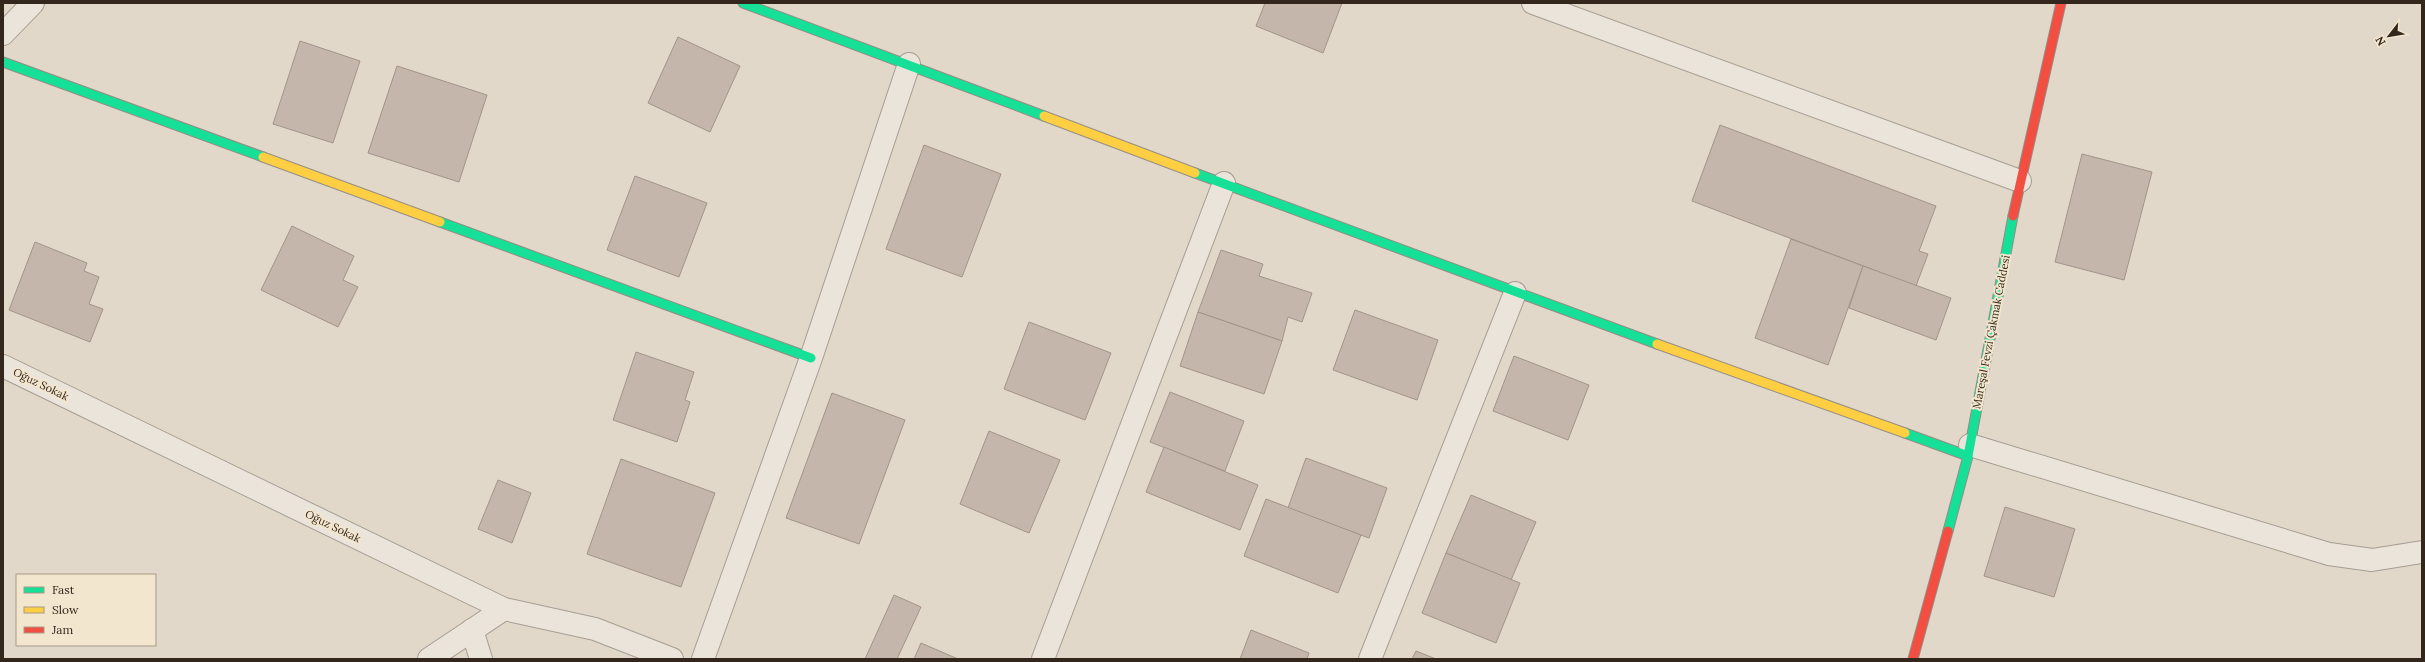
<svg xmlns="http://www.w3.org/2000/svg" width="2425" height="662" viewBox="0 0 2425 662" font-family="Lora,serif">
<style>
.building{fill:#c4b6aa;stroke:#a19489}
.lines{fill:none;stroke-linecap:round;stroke-linejoin:round}
.street-casing{stroke:#a69d93;stroke-width:24}
.fast-casing{stroke:#958d83;stroke-width:11}
.slow-casing{stroke:#958d83;stroke-width:11}
.jam-casing{stroke:#958d83;stroke-width:11}
.street{stroke:#eae4da;stroke-width:22}
.fast{stroke:#16e098;stroke-width:9}
.slow{stroke:#ffcf43;stroke-width:9}
.jam{stroke:#f24e42;stroke-width:9}
.labels{text-anchor:middle;dominant-baseline:central;stroke-width:4;stroke-linejoin:round;paint-order:stroke}
.street-label{font-size:11px;fill:#33261c;stroke:#f3e6ce}
</style>
<rect width="100%" height="100%" fill="#e1d8c9"/>
<!-- building -->
<g class="building">
<path d="M1265,3H1342L1323,53L1256,26Z"/>
<path d="M678,37L740,66L710,132L648,103Z"/>
<path d="M300,41L360,61L333,143L273,124Z"/>
<path d="M397,66L487,95L459,182L368,153Z"/>
<path d="M1720,125L1936,206L1919,251L1928,254L1916,286L1692,201Z"/>
<path d="M924,145L1001,174L962,277L886,249Z"/>
<path d="M2082,154L2152,172L2124,280L2055,262Z"/>
<path d="M635,176L707,203L679,277L607,250Z"/>
<path d="M292,226L354,256L343,280L358,287L338,327L261,290Z"/>
<path d="M1791,239L1863,266L1828,365L1755,338Z"/>
<path d="M35,242L87,263L84,271L99,277L89,304L103,309L90,342L9,310Z"/>
<path d="M1221,250L1263,264L1259,276L1312,293L1302,322L1288,317L1282,341L1198,312Z"/>
<path d="M1863,266L1951,298L1936,340L1849,308Z"/>
<path d="M1355,310L1438,340L1417,400L1333,370Z"/>
<path d="M1198,312L1282,341L1264,394L1180,366Z"/>
<path d="M1029,322L1111,353L1085,420L1004,389Z"/>
<path d="M636,352L694,372L685,400L690,402L677,442L613,420Z"/>
<path d="M1514,356L1589,385L1568,440L1493,411Z"/>
<path d="M1170,392L1244,421L1225,471L1150,442Z"/>
<path d="M832,393L905,420L859,544L786,518Z"/>
<path d="M989,431L1060,460L1029,533L960,504Z"/>
<path d="M1164,447L1258,485L1240,530L1146,492Z"/>
<path d="M1306,458L1387,488L1369,538L1288,508Z"/>
<path d="M621,459L715,493L681,587L587,554Z"/>
<path d="M498,480L531,493L512,543L478,529Z"/>
<path d="M1471,495L1536,522L1511,580L1446,553Z"/>
<path d="M1266,499L1361,535L1338,593L1244,556Z"/>
<path d="M2005,507L2075,529L2054,597L1984,576Z"/>
<path d="M1446,553L1520,583L1496,643L1422,613Z"/>
<path d="M894,595L921,607L897,659H865Z"/>
<path d="M1251,630L1309,653L1307,659H1240Z"/>
<path d="M921,643L958,659H914Z"/>
<path d="M1416,651L1436,659H1412Z"/>
</g>
<g class="lines">
<defs>
<g id="street">
<path d="M1533,3L2020,181"/>
<path d="M3,34L33,3"/>
<path d="M3,366L504,609L595,629L672,659"/>
<path d="M1970,445L2329,554L2372,560L2422,552"/>
<path d="M472,630L481,659"/>
<path d="M429,659L504,609"/>
<path d="M703,659L811,358L909,64"/>
<path d="M1043,659L1224,183"/>
<path d="M1370,659L1515,293"/>
</g>
<g id="fast">
<path d="M743,3L1044,116"/>
<path d="M3,62L263,157"/>
<path d="M1195,173L1657,344"/>
<path d="M440,222L811,358"/>
<path d="M1905,433L1968,456"/>
<path d="M1948,531L1968,456L2013,216"/>
</g>
<g id="slow">
<path d="M1044,116L1195,173"/>
<path d="M263,157L440,222"/>
<path d="M1657,344L1905,433"/>
</g>
<g id="jam">
<path d="M2013,216L2061,3"/>
<path d="M1913,659L1948,531"/>
</g>
</defs>
<!-- street casing -->
<use href="#street" class="street-casing"/>
<!-- fast casing -->
<use href="#fast" class="fast-casing"/>
<!-- slow casing -->
<use href="#slow" class="slow-casing"/>
<!-- jam casing -->
<use href="#jam" class="jam-casing"/>
<!-- street -->
<use href="#street" class="street"/>
<!-- fast -->
<use href="#fast" class="fast"/>
<!-- slow -->
<use href="#slow" class="slow"/>
<!-- jam -->
<use href="#jam" class="jam"/>
</g>
<g class="labels">
<!-- street labels -->
<g class="street-label">
<text transform="translate(1991 332) rotate(-79)">Mareşal Fevzi Çakmak Caddesi</text>
<text transform="translate(41 384) rotate(26)">Oğuz Sokak</text>
<text transform="translate(333 526) rotate(26)">Oğuz Sokak</text>
</g>
</g>
<!-- border -->
<rect width="2425" height="662" fill="none" stroke="#33261c" stroke-width="8"/>
<!-- legend -->
<rect x="16" y="574" width="140" height="72" fill="#f3e6ce" stroke="#a69987"/>
<rect x="24" y="587" width="20" height="6" fill="#16e098" stroke="#a69987"/>
<text x="52" y="594" font-size="12" fill="#33261c">Fast</text>
<rect x="24" y="607" width="20" height="6" fill="#ffcf43" stroke="#a69987"/>
<text x="52" y="614" font-size="12" fill="#33261c">Slow</text>
<rect x="24" y="627" width="20" height="6" fill="#f24e42" stroke="#a69987"/>
<text x="52" y="634" font-size="12" fill="#33261c">Jam</text>
<!-- north arrow -->
<g transform="translate(2389 36) rotate(239)" stroke="#f3e6ce" stroke-width="3" paint-order="stroke">
<path d="M0-3L7 15L0 10L-7 15Z" fill="#33261c"/>
<text y="-6" font-size="11" font-weight="bold" text-anchor="middle" fill="#33261c">N</text>
</g>
</svg>
